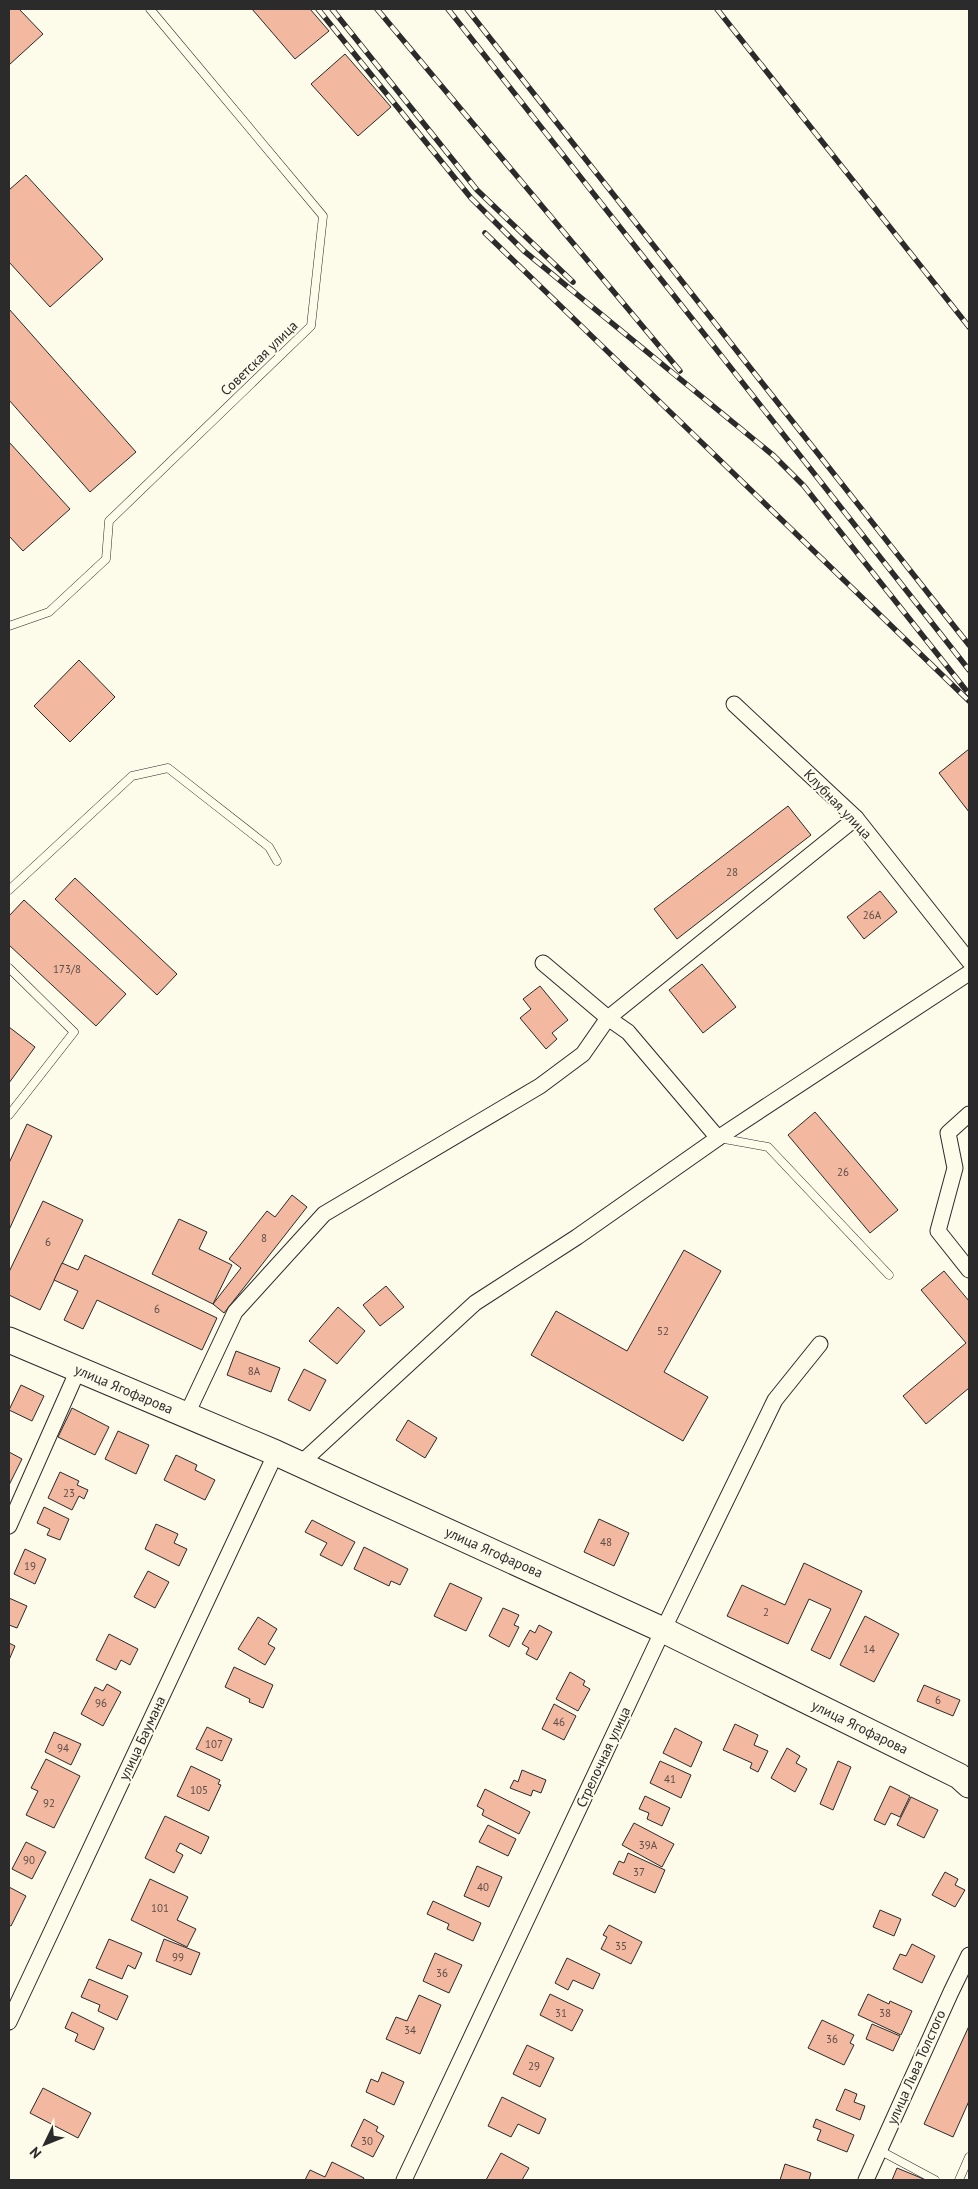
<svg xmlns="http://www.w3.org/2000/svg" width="978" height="2189" viewBox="0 0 978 2189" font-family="'PT Sans',sans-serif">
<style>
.building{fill:#f2b8a0;stroke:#2b2b2b}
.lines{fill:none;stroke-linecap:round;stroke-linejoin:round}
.lane-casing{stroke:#2b2b2b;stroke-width:9}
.street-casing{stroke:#2b2b2b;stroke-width:17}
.primary-casing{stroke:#2b2b2b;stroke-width:27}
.lane{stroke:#fdfbea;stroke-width:8}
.street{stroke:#fdfbea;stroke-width:15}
.primary{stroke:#fdfbea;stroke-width:25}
.rail-casing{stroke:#2b2b2b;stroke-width:5.5}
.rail{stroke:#fdfbea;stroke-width:4;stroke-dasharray:11;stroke-linecap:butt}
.labels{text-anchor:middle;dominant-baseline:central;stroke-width:4;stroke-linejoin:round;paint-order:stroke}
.number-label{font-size:11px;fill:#5d4e48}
.street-label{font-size:14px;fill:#2b2b2b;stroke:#fdfbea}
</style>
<rect width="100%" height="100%" fill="#fdfbea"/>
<!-- building -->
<g class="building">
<path d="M9,9H19L43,34L9,65Z"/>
<path d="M252,9H310L329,31L295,59Z"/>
<path d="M345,54L391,107L358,136L311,84Z"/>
<path d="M26,175L103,259L50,307L9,262V190Z"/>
<path d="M9,309L136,452L90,492L9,400Z"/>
<path d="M9,442L70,509L23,551L9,536Z"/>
<path d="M79,660L115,697L70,742L34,706Z"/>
<path d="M969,749V812L939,773Z"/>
<path d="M788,806L811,835L677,939L654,909Z"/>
<path d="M75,878L177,974L157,995L55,899Z"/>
<path d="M880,891L897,912L864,939L847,917Z"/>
<path d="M24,900L126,994L96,1026L9,945V916Z"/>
<path d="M702,964L736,1007L703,1033L669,990Z"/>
<path d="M540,986L568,1020L552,1033L557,1039L546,1049L520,1018L531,1009L523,999Z"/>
<path d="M9,1027L35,1047L9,1083Z"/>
<path d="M815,1112L898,1210L870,1233L788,1135Z"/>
<path d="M27,1124L52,1136L9,1230V1163Z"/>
<path d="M292,1195L307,1207L224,1313L213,1304L241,1268L229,1259L267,1211L275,1217Z"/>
<path d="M43,1201L83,1220L40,1310L9,1295V1272Z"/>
<path d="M179,1219L207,1232L199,1249L232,1265L213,1304L152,1274Z"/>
<path d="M684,1250L721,1271L664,1372L708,1397L683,1441L531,1355L556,1311L627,1351Z"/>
<path d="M85,1255L217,1318L202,1350L97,1300L83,1329L64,1320L78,1291L54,1280L62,1263L78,1270Z"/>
<path d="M944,1271L969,1301V1388L926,1424L903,1396L966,1343L921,1290Z"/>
<path d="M386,1286L404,1307L380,1326L363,1305Z"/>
<path d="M338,1307L365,1331L337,1364L309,1341Z"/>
<path d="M236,1351L280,1368L271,1392L227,1375Z"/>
<path d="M304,1369L326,1380L310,1411L288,1400Z"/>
<path d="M21,1385L44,1396L32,1421L9,1410Z"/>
<path d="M72,1408L109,1427L95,1455L58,1437Z"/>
<path d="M408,1420L437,1438L425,1458L396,1440Z"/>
<path d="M118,1431L149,1445L136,1474L105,1459Z"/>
<path d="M9,1452L22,1459L9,1485Z"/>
<path d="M176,1455L197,1465L195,1470L215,1480L205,1500L164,1480Z"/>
<path d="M60,1472L79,1481L77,1485L88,1490L84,1499L79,1496L72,1510L48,1498Z"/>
<path d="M44,1507L69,1519L60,1540L47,1535L50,1529L37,1523Z"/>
<path d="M599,1519L629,1533L614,1566L584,1552Z"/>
<path d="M312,1520L355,1542L342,1566L320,1555L327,1543L305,1532Z"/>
<path d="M156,1524L178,1534L174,1543L187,1549L179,1566L145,1549Z"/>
<path d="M364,1547L408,1569L400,1585L391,1581L389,1586L354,1569Z"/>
<path d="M25,1549L46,1559L35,1584L14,1574Z"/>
<path d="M804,1563L862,1591L830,1659L811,1650L831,1609L809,1599L788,1644L727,1616L742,1585L785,1605Z"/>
<path d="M148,1571L169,1582L155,1608L134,1597Z"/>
<path d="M450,1583L482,1598L466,1631L434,1616Z"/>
<path d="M9,1598L27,1606L17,1628L9,1625Z"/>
<path d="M503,1608L519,1615L514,1625L519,1627L509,1647L489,1636Z"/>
<path d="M865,1616L899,1634L874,1682L840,1665Z"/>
<path d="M258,1617L277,1629L268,1644L275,1648L265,1665L238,1649Z"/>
<path d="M539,1625L552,1632L537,1660L526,1654L529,1648L522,1644L530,1630L535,1633Z"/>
<path d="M109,1634L138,1649L130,1665L121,1660L116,1670L96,1660Z"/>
<path d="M9,1643L15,1646L9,1660Z"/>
<path d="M234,1667L273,1685L263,1708L249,1702L250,1699L225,1687Z"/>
<path d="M570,1672L585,1681L583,1685L590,1689L578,1711L556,1699Z"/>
<path d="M107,1684L121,1692L103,1726L81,1714L95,1687L103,1691Z"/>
<path d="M924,1685L960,1700L953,1716L917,1701Z"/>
<path d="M554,1704L576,1716L564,1740L542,1729Z"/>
<path d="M735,1724L758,1735L754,1745L768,1751L758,1772L750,1768L752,1763L723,1750Z"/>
<path d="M207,1727L232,1739L222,1761L196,1749Z"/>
<path d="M675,1728L702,1742L691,1767L663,1753Z"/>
<path d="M54,1732L81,1744L71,1765L45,1752Z"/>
<path d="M787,1748L800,1756L796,1763L807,1769L795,1792L771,1778Z"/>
<path d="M46,1759L80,1776L54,1828L26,1815L38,1791L31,1788Z"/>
<path d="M660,1761L691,1775L681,1798L650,1783Z"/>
<path d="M838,1761L851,1767L833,1810L820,1804Z"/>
<path d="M191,1766L220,1780L218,1784L221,1785L209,1811L177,1796Z"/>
<path d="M522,1770L546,1780L541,1793L533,1790L531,1796L510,1788L514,1780L518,1782Z"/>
<path d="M890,1786L910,1796L900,1817L891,1813L885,1825L874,1820Z"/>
<path d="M485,1789L530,1812L519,1834L482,1815L484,1810L477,1806Z"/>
<path d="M645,1796L670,1808L662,1826L647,1819L649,1813L639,1809Z"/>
<path d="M911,1797L938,1810L924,1838L897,1825Z"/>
<path d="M165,1816L209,1837L201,1854L180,1843L176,1851L183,1855L174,1873L145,1858Z"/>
<path d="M634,1823L674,1844L662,1867L622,1845Z"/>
<path d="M488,1825L516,1839L508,1856L479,1842Z"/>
<path d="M26,1842L46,1852L32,1879L12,1869Z"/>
<path d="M628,1853L665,1870L655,1893L613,1874L619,1861L624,1863Z"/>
<path d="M477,1866L502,1877L489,1907L464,1896Z"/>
<path d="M945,1872L958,1879L955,1885L965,1890L955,1907L932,1895Z"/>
<path d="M150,1879L188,1897L177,1920L196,1929L187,1947L131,1920Z"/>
<path d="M9,1887L26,1896L11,1926L9,1925Z"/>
<path d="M433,1901L481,1923L473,1941L447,1929L449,1924L427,1914Z"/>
<path d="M880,1910L901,1919L894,1936L873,1927Z"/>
<path d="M609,1925L642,1942L631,1964L601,1949L607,1937L603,1935Z"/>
<path d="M109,1939L142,1953L135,1969L128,1965L122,1979L96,1968Z"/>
<path d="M164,1939L200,1953L191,1975L156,1961Z"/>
<path d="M912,1944L935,1956L922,1983L893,1969L900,1954L906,1956Z"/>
<path d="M435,1953L462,1965L449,1993L423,1981Z"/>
<path d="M567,1958L600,1974L593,1989L573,1980L568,1990L555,1983Z"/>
<path d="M89,1979L128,1996L117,2020L98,2011L100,2005L81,1997Z"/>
<path d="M550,1994L583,2010L572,2031L540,2015Z"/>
<path d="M868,1994L889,2004L890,2001L912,2011L901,2035L858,2015Z"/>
<path d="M419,1995L441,2005L420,2054L386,2039L396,2017L407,2021Z"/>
<path d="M72,2012L104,2028L94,2050L75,2041L78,2034L65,2028Z"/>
<path d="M822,2020L854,2035L850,2043L854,2045L844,2065L808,2048Z"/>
<path d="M872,2024L900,2036L893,2051L866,2039Z"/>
<path d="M969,2026V2101L953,2137L924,2124Z"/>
<path d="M527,2045L554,2058L540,2087L513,2074Z"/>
<path d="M382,2072L404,2082L394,2105L366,2092L371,2079L378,2082Z"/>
<path d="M43,2088L91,2113L78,2138L30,2113Z"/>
<path d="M845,2089L857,2094L854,2102L865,2106L860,2120L836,2110Z"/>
<path d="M502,2097L546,2119L539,2134L518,2124L511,2137L488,2126Z"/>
<path d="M364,2119L378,2127L376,2131L384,2136L373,2157L351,2146Z"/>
<path d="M816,2119L854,2135L847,2152L817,2140L821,2130L813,2127Z"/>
<path d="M501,2153L529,2168L522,2180H486Z"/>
<path d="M332,2162L364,2178L363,2180H305L310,2170L325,2177Z"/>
<path d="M785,2164L811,2173L809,2180H780Z"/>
<path d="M897,2168L926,2180H892Z"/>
</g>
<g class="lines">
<defs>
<g id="lane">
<path d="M9,626L49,612L106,559L109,521L311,326L323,216L150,9"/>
<path d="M9,890L132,776L168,768L269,847L277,861"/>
<path d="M9,968L74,1032L9,1115"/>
<path d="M719,1138L768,1147L889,1275"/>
<path d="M879,2150L935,2180"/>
<path d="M959,2180L969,2157"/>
</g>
<g id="street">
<path d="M734,704L856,818L969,961"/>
<path d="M543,963L608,1018L628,1032L718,1138"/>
<path d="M969,1114L948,1133L955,1168L938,1231L969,1270"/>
<path d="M186,1416L235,1312L324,1214L540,1086L583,1054L608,1018L856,818"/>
<path d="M300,1464L475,1303L577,1237L718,1138L969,973"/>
<path d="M9,1526L78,1370"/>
<path d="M9,2022L276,1453"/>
<path d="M404,2180L663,1630L775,1400L820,1344"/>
<path d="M866,2180L951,1992L969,1955"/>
</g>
<path id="primary" d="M9,1340L276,1453L663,1630L959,1776L969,1785"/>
</defs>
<!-- lane casing -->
<use href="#lane" class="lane-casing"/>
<!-- street casing -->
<use href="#street" class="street-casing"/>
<!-- primary casing -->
<use href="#primary" class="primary-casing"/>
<!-- lane -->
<use href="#lane" class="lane"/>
<!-- street -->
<use href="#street" class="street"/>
<!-- primary -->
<use href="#primary" class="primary"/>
<defs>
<g id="rail">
<path d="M318,9L471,198L524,251L774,456L804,486L969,694"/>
<path d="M332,9L477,190L573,282"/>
<path d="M377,9L680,371"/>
<path d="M448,9L969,670"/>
<path d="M467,9L969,645"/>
<path d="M717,9L969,327"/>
<path d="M485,233L969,701"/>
</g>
</defs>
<!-- rail casing -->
<use href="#rail" class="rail-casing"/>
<!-- rail -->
<use href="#rail" class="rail"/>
</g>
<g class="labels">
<!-- number labels -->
<g class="number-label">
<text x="732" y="872">28</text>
<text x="872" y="915">26А</text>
<text x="67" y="969">173/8</text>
<text x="843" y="1172">26</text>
<text x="264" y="1238">8</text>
<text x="48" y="1242">6</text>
<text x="157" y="1309">6</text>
<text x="663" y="1331">52</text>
<text x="254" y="1371">8А</text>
<text x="69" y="1493">23</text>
<text x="606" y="1542">48</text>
<text x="30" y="1566">19</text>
<text x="766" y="1612">2</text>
<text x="869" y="1649">14</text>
<text x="938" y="1700">6</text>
<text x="101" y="1703">96</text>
<text x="559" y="1722">46</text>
<text x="214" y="1744">107</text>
<text x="63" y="1748">94</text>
<text x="670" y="1779">41</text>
<text x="199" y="1790">105</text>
<text x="49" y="1803">92</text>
<text x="648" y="1845">39А</text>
<text x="29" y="1860">90</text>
<text x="639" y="1872">37</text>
<text x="483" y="1887">40</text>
<text x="160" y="1908">101</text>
<text x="621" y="1946">35</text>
<text x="178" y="1957">99</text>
<text x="442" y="1973">36</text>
<text x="561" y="2013">31</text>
<text x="885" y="2013">38</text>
<text x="410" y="2030">34</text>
<text x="832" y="2039">36</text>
<text x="534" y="2066">29</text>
<text x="367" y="2141">30</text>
</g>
<!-- street labels -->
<g class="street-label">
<text transform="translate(259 358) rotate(-44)">Советская улица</text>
<text transform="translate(838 804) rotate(46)">Клубная улица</text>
<text transform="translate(124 1389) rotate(23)">улица Ягофарова</text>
<text transform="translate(494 1552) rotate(24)">улица Ягофарова</text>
<text transform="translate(860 1727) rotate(26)">улица Ягофарова</text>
<text transform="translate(142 1738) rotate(-65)">улица Баумана</text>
<text transform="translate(603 1757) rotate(-65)">Стрелочная улица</text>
<text transform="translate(916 2067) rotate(-66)">улица Льва Толстого</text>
</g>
</g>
<!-- border -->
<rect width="978" height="2189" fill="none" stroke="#2b2b2b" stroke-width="20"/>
<!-- north arrow -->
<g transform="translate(45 2144) rotate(227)" stroke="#fdfbea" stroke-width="4" paint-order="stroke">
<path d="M0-4L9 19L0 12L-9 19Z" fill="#2b2b2b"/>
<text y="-8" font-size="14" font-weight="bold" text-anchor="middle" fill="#2b2b2b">N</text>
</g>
</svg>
